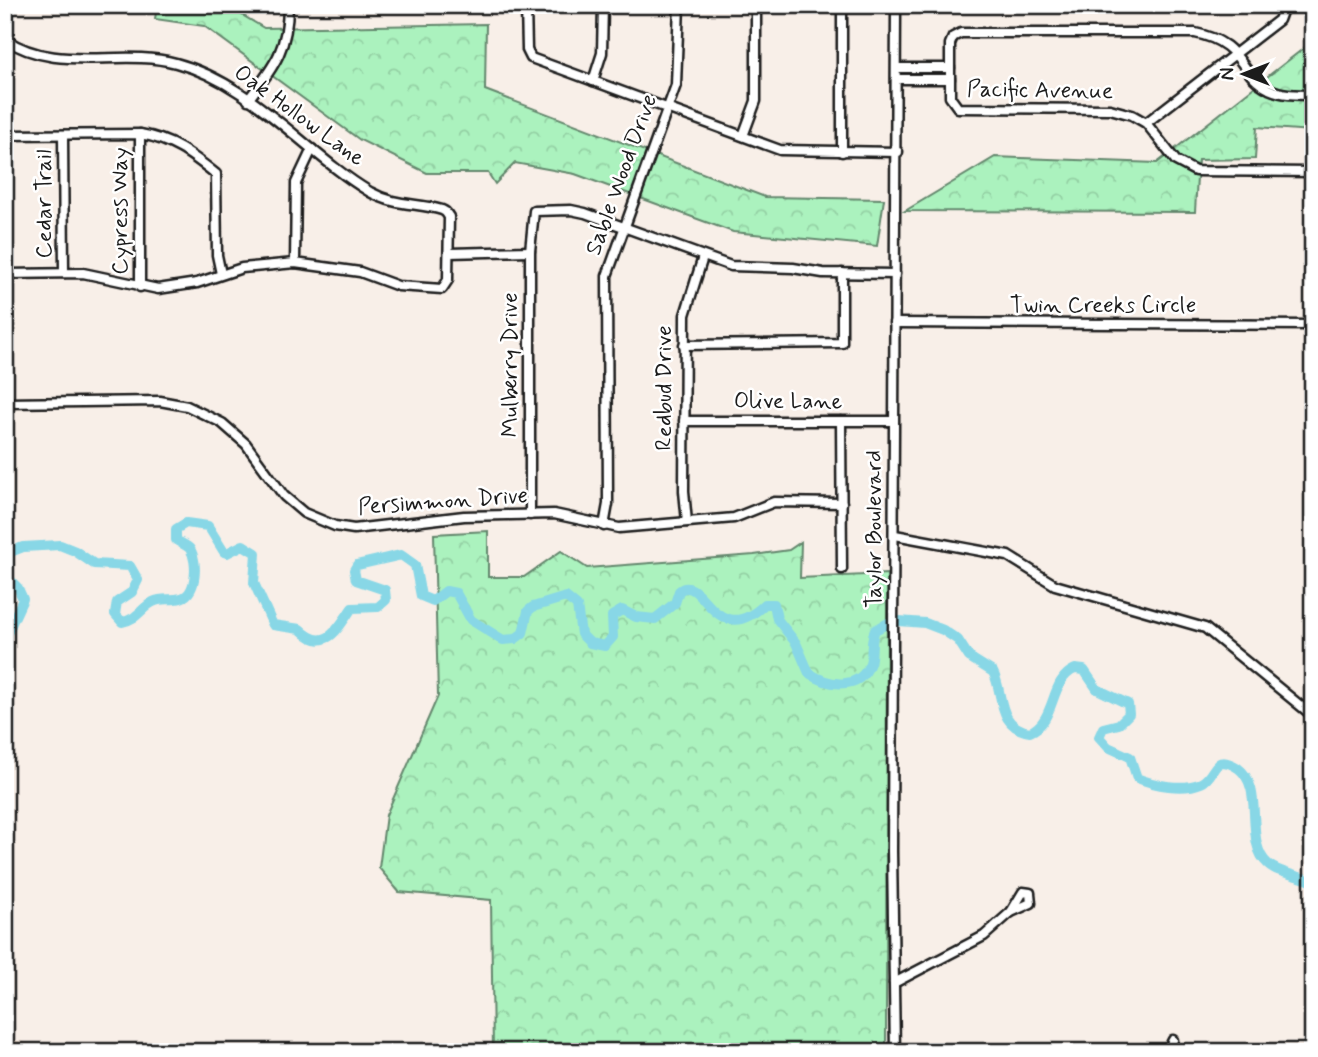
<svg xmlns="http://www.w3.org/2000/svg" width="1318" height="1057" viewBox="0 0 1318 1057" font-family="Mynerve,sans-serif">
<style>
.built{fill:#f0dccc}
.forest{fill:url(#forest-crowns);stroke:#64876d;stroke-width:2}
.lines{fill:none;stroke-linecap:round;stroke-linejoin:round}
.river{stroke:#88d7e6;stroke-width:10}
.minor-casing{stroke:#1c1c1c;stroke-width:13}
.minor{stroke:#fff;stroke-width:8}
.labels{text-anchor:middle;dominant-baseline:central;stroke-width:5;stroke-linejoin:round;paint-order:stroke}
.street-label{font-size:23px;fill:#1c1c1c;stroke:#fff}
</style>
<defs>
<pattern id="forest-crowns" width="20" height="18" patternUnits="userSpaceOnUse" patternTransform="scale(1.75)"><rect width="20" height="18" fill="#abf2be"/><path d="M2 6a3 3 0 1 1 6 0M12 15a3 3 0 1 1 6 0" fill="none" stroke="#93cfa3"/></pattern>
</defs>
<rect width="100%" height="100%" fill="#f8efe8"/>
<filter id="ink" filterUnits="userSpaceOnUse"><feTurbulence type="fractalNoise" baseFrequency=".0143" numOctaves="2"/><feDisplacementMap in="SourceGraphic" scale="14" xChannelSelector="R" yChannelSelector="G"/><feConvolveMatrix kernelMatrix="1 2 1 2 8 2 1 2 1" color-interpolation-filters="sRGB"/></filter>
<g filter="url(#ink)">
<!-- built -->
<path class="built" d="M5,1038L65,1052H5Z"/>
<!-- forest -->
<g class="forest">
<path d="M157,5H225L264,28L486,24L485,90L765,197L884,199L877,246L733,232L575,174L515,163L495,184L488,173H427L360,140L204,26L155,19Z"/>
<path d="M1313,41L1311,131L1257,127L1255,159L1198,160L1195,212L905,211L995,157L1157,163Z"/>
<path d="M488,531V577H524L561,551L587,568L754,555L789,550L801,542L800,578L887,574L886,1052H493L491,900L399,892L379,868L386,815L438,696L434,534Z"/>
</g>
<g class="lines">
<!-- river -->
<g class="river">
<path d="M5,554L23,547L60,545L75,551L94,564L130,566L138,580L132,592L117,602L115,614L122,622C137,620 141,608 153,602C163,597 171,601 181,598C197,594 198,561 190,549C187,545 180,543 176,540V529L186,523L208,526L224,552L227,553L243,545L256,553L254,583L273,625L300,629C325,654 337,630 352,608L378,607L386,600L385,590L356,580L354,570L357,565L401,555L415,565L421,596L433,601L446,591L456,593L471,620L503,640L515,639L523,633L528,611L533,607L566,597L577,606L581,634L590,643L605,646L613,637L612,616L622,610L636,617L655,619L675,603L679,591C703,571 714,653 765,604H774L777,619L796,643L809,673C828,686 860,691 870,663C873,653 870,641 875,630L892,621"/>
<path d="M5,575L18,588L23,599L5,638"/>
<path d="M899,621L925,623L943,630L958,640L969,657L993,672C1004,692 996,727 1030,732C1057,720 1049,680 1075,669L1084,670L1097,689L1128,704L1129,714L1119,724L1103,728L1099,737L1108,747L1130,757L1137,778C1154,785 1183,791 1201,783C1217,776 1212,751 1238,768C1266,788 1243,842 1268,864C1279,874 1299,875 1313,882"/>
</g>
<defs>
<g id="minor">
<path d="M526,5L527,50L531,58L780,150L898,152"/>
<path d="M842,5V152"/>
<path d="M5,39C56,74 120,48 176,63C252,83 305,153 370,192C397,207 416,202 442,210C447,212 446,213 449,217L448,280L442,289L398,286L360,272L295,263L242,268L197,283L158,289L83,273L5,274"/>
<path d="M897,68H950"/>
<path d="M897,79H950"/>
<path d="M593,81L602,53L603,5"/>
<path d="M1313,95C1298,95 1282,95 1269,89C1237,73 1245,43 1195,33H961L953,37L950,44V97L958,108L1110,109L1132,115L1146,123L1176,161L1195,171L1313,172"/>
<path d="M248,100C274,66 288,50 288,5"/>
<path d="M1146,123L1279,20L1283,9"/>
<path d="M140,134V287"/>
<path d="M5,135L140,134C172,139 192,155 216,174L217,255L221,274"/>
<path d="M63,135L64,273"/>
<path d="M743,136L756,101V5"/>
<path d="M449,253L530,251"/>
<path d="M295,263L296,183L312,149"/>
<path d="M894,323L1313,325"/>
<path d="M684,345L842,343V273"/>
<path d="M5,403L160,401L187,406L222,423L246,444L284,496L304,513L335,526L354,529L464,516L554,514L619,528L734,518L774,502L842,503"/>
<path d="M684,421H893"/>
<path d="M841,421L842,569"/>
<path d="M530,515V251L534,211L571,210L585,213L731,266L793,268L823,273L895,274"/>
<path d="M687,522L684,491L685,315L703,257"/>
<path d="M604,526L608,504L607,276L676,85L679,5"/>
<path d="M895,535L1008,556L1055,585L1205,628L1313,716"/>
<path d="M1023,892L1030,893L1031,903L1011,912Z"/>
<path d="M894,983L984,936L1011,912"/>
<path d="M895,1052L892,851L896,5"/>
<path d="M1167,1052L1173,1040"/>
</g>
</defs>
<!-- minor casing -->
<use href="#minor" class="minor-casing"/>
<!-- minor -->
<use href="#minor" class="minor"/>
</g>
</g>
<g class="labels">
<!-- street labels -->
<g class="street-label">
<text transform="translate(1040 91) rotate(1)">Pacific Avenue</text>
<text transform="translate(299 116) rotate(36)">Oak Hollow Lane</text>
<text transform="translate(622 175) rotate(-70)">Sable Wood Drive</text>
<text transform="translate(45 204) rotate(-90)">Cedar Trail</text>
<text transform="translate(121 211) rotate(-90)">Cypress Way</text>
<text x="1103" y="306">Twin Creeks Circle</text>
<text transform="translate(511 365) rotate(-90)">Mulberry Drive</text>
<text transform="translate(665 388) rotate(-90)">Redbud Drive</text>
<text x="788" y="402">Olive Lane</text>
<text transform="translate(443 502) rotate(-4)">Persimmon Drive</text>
<text transform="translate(875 529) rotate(-90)">Taylor Boulevard</text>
</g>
</g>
<!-- margin -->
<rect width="1318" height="1057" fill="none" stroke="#fff" stroke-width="28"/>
<rect x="14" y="14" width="1290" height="1029" fill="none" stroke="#1c1c1c" stroke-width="2.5" filter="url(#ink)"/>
<!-- north arrow -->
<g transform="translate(1244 74) rotate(270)" stroke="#ffffff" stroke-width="5" paint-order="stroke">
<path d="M0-5L12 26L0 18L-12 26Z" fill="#1c1c1c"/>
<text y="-10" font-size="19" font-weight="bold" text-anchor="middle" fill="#1c1c1c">N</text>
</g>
</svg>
